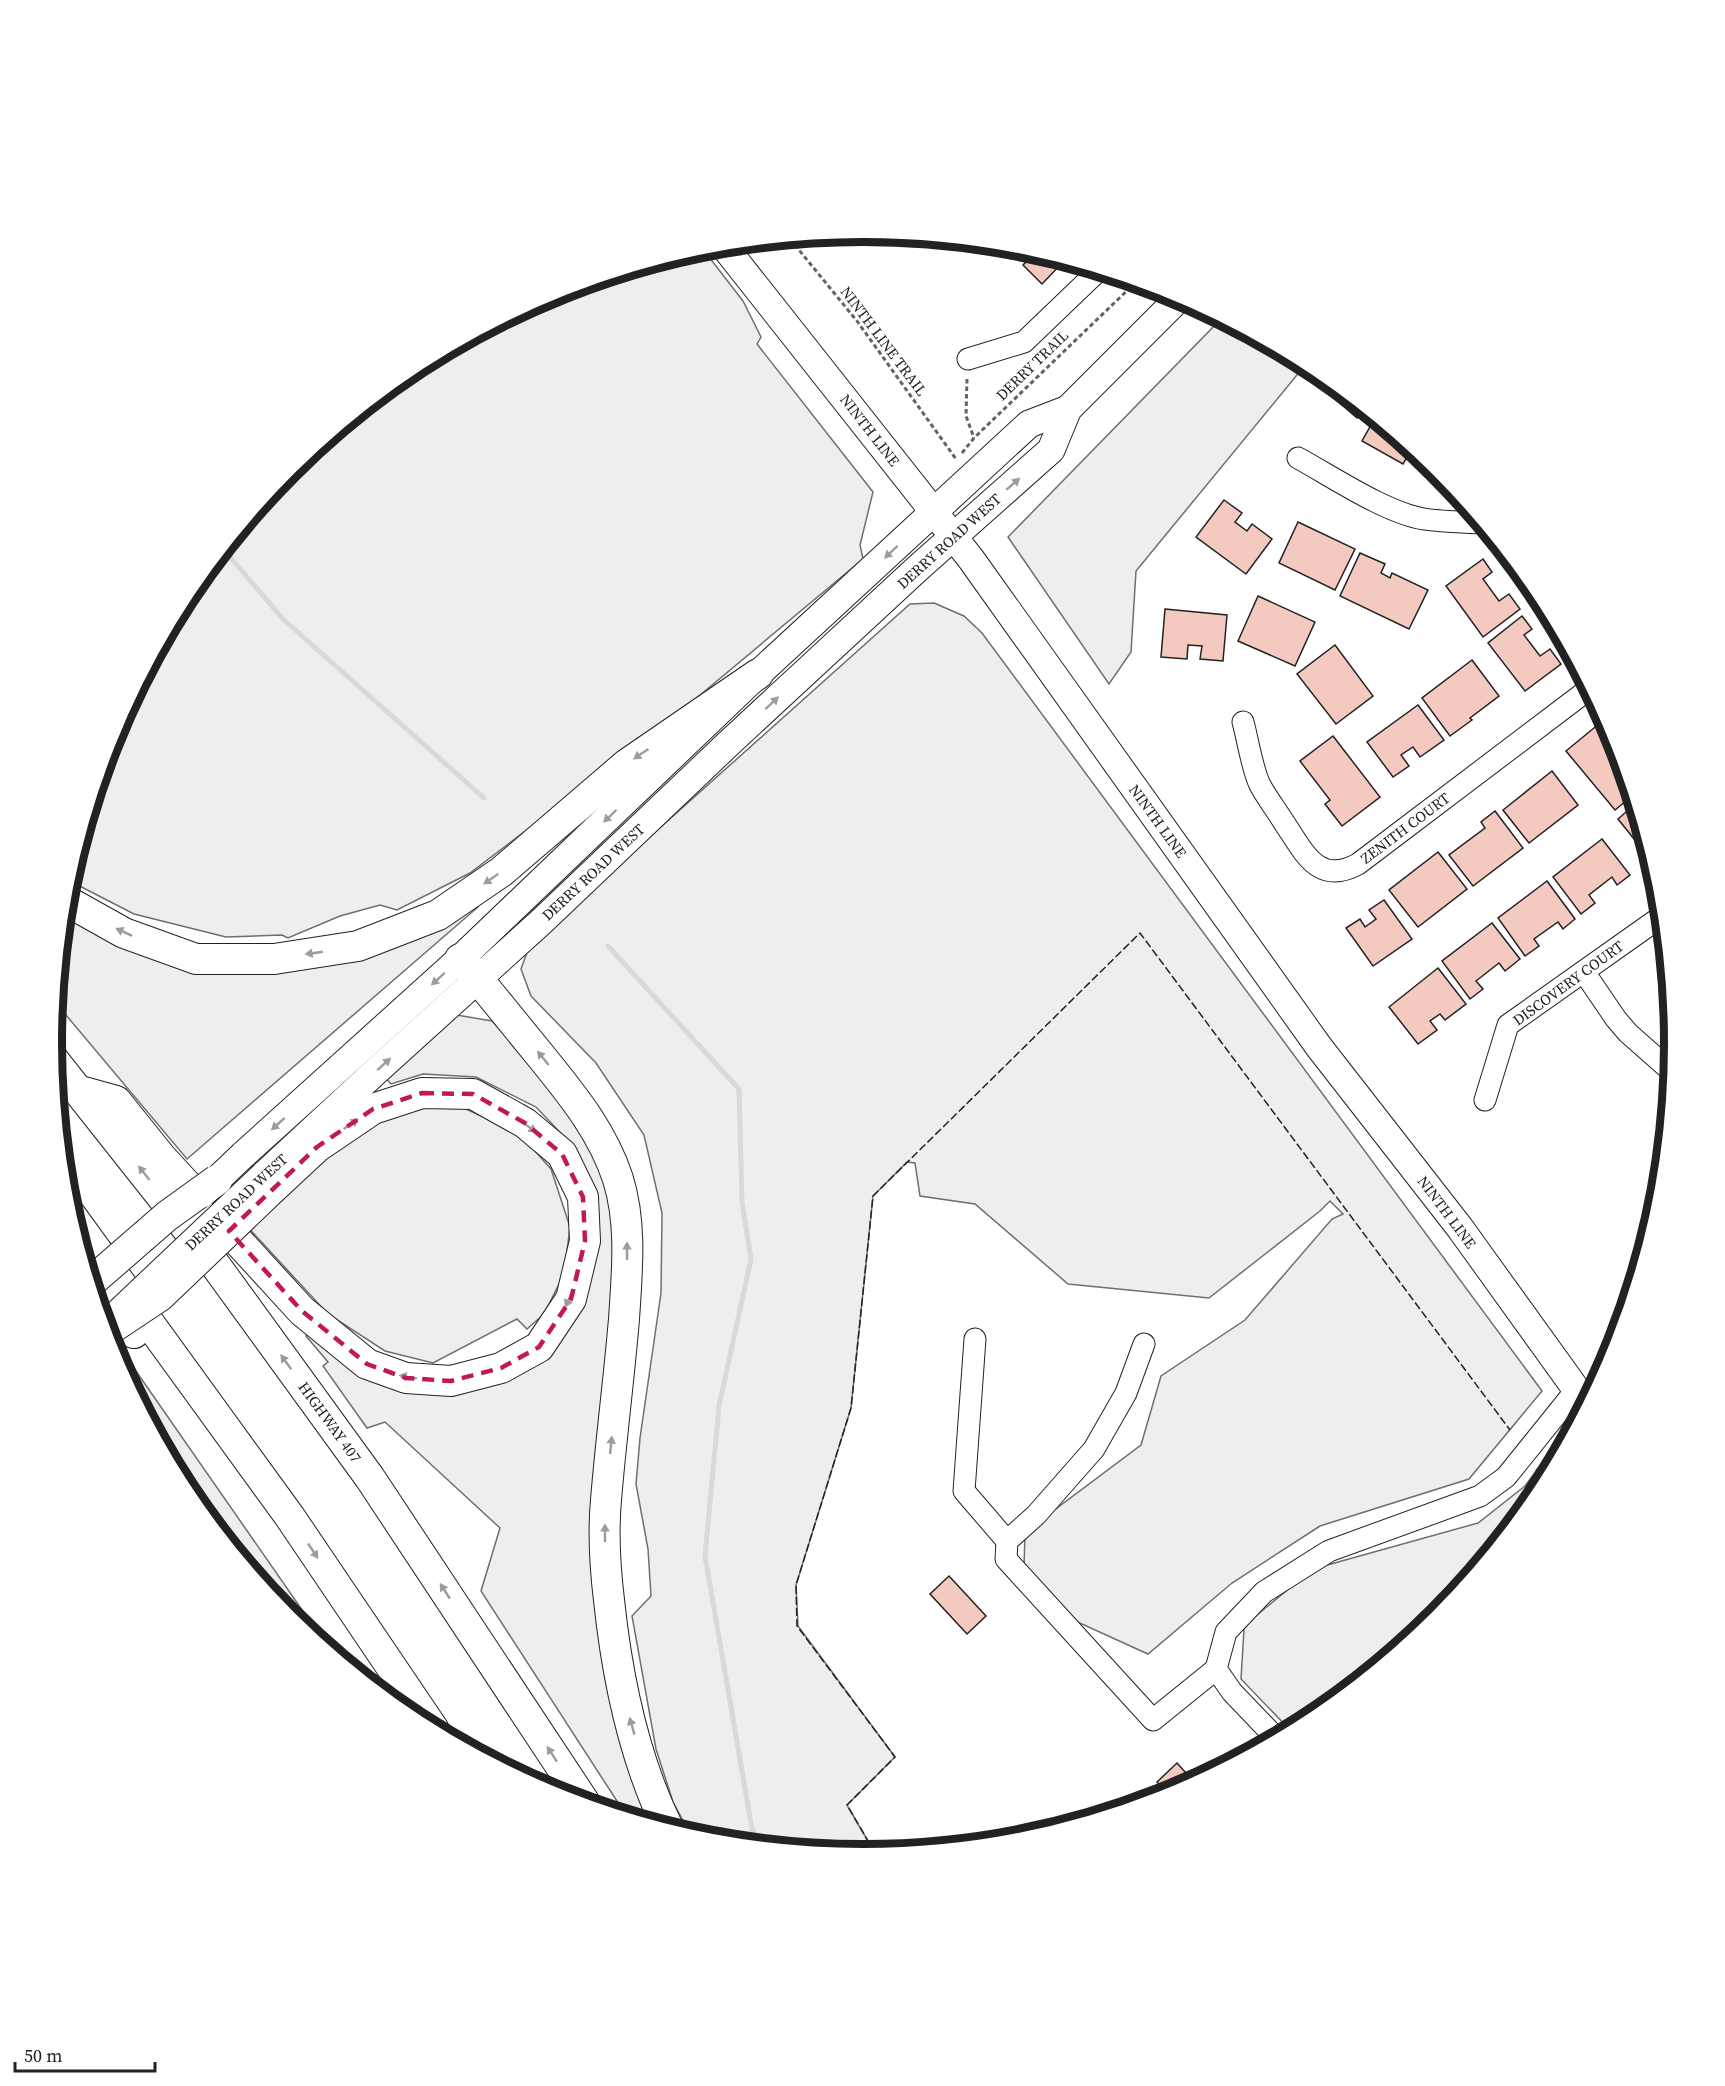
<svg xmlns="http://www.w3.org/2000/svg" width="1725" height="2086" viewBox="0 0 1725 2086" font-family="'Source Serif 4',serif">
<style>
.green{fill:#eee;stroke:#6f6f6f;stroke-width:1.5}
.lines{fill:none;stroke-linecap:round;stroke-linejoin:round}
.stream{stroke:#d9d9d9;stroke-width:5}
.building{fill:#f3c9c0;stroke:#222;stroke-width:1.5}
.minor-casing{stroke:#222;stroke-width:23}
.major-casing{stroke:#222;stroke-width:29}
.highway-casing{stroke:#222;stroke-width:32}
.path{stroke:#646464;stroke-width:3;stroke-dasharray:4.5 3;stroke-linecap:butt}
.minor{stroke:#fff;stroke-width:21}
.major{stroke:#fff;stroke-width:27}
.highway{stroke:#fff;stroke-width:30}
.major-bridge-casing{stroke:#222;stroke-width:29;stroke-linecap:butt}
.highway-bridge-casing{stroke:#222;stroke-width:32;stroke-linecap:butt}
.major-bridge{stroke:#fff;stroke-width:27}
.highway-bridge{stroke:#fff;stroke-width:30}
.fence{stroke:#222;stroke-width:1.5;stroke-dasharray:8 3;stroke-linecap:butt}
.oneway{fill:#9c9c9c}
.marked{fill:none;stroke:#c2185b;stroke-width:4.5;stroke-dasharray:12 8;stroke-linejoin:round}
.labels{text-anchor:middle;dominant-baseline:central;stroke-width:4.5;stroke-linejoin:round;paint-order:stroke}
.street-label{font-size:15px;fill:#222;stroke:#fff}
.rim{fill:none;stroke:#222;stroke-width:8}
</style>
<rect width="100%" height="100%" fill="#fff"/>
<!-- green -->
<g class="green">
<path d="M702,248L743,301L761,337L757,344L873,492L860,545L863,559L657,731L470,873L397,910L380,905L340,916L288,938L282,935L226,937L134,914L68,880L113,732L188,592L289,469L412,368L552,293Z"/>
<path d="M1221,319L1306,364L1136,571L1131,652L1109,684L1008,537Z"/>
<path d="M934,603L964,616L982,633L1542,1391L1469,1479L1320,1526L1232,1583L1148,1654L1062,1615L1024,1568L1025,1532L1141,1445L1161,1376L1245,1320L1332,1219L1343,1214L1330,1201L1320,1211L1209,1298L1068,1284L975,1204L920,1196L915,1163L907,1162L873,1196L851,1408L796,1585L798,1626L895,1757L847,1805L875,1853L862,1854L704,1839L691,1835L673,1802L656,1749L632,1616L651,1596L648,1549L636,1484L640,1438L661,1293L662,1213L644,1135L596,1063L531,996L521,969L530,944L910,604Z"/>
<path d="M474,902L478,907L187,1159L55,1002L64,913L274,972Z"/>
<path d="M451,1014L492,1021L574,1109L606,1172L617,1225L615,1719L648,1822L626,1815L481,1591L500,1528L385,1422L367,1428L323,1366L328,1362L306,1336L308,1334L455,1390L569,1326L575,1148L536,1107L476,1077L423,1074L391,1084L384,1076Z"/>
<path d="M455,1104L519,1133L551,1169L570,1227L564,1274L544,1314L527,1329L517,1319L433,1363L385,1351L328,1314L243,1222L331,1144L397,1109Z"/>
<path d="M113,1338L332,1653L288,1617L188,1494L113,1353L109,1342Z"/>
<path d="M1560,1450L1537,1494L1436,1617L1313,1718L1290,1730L1241,1679L1244,1629L1252,1619L1313,1569L1478,1523L1525,1486L1544,1460Z"/>
</g>
<g class="lines">
<!-- stream -->
<g class="stream">
<path d="M223,549L283,619L484,798"/>
<path d="M608,946L739,1089L742,1202L751,1259L719,1406L705,1556L752,1829L760,1844"/>
</g>
</g>
<!-- building -->
<g class="building">
<path d="M1036,252L1065,260L1042,284L1023,265Z"/>
<path d="M1328,380L1364,410L1357,418L1322,388Z"/>
<path d="M1375,418L1412,449L1403,464L1362,441Z"/>
<path d="M1224,500L1242,513L1235,522L1247,531L1252,524L1272,539L1246,574L1196,537Z"/>
<path d="M1298,522L1355,549L1335,590L1279,563Z"/>
<path d="M1360,553L1385,564L1381,573L1390,578L1392,573L1428,590L1409,629L1340,596Z"/>
<path d="M1483,559L1492,572L1483,579L1499,601L1509,594L1520,609L1483,637L1446,586Z"/>
<path d="M1258,596L1315,622L1295,666L1238,641Z"/>
<path d="M1165,609L1227,615L1223,661L1200,659L1202,646L1188,645L1187,659L1161,657Z"/>
<path d="M1522,616L1532,629L1524,635L1540,656L1550,649L1561,664L1525,691L1488,643Z"/>
<path d="M1335,645L1373,696L1336,724L1297,674Z"/>
<path d="M1472,660L1499,696L1470,718L1472,720L1450,736L1422,698Z"/>
<path d="M1418,705L1444,740L1420,757L1413,747L1401,755L1409,766L1393,777L1367,742Z"/>
<path d="M1600,723L1614,739L1632,796L1615,810L1566,751Z"/>
<path d="M1333,736L1380,797L1342,826L1325,804L1330,800L1300,761Z"/>
<path d="M1552,771L1578,805L1529,843L1503,810Z"/>
<path d="M1634,805L1651,860L1618,819Z"/>
<path d="M1495,811L1523,848L1473,886L1449,855L1485,828L1481,822Z"/>
<path d="M1602,839L1630,875L1617,885L1612,877L1589,895L1595,903L1581,914L1553,877Z"/>
<path d="M1438,852L1467,889L1418,927L1389,890Z"/>
<path d="M1547,881L1575,919L1563,929L1558,922L1534,939L1539,946L1525,956L1498,918Z"/>
<path d="M1384,900L1412,939L1373,966L1346,928L1360,919L1365,927L1376,919L1369,910Z"/>
<path d="M1492,923L1520,959L1505,971L1499,963L1476,981L1483,989L1470,999L1442,961Z"/>
<path d="M1438,968L1466,1004L1445,1020L1440,1014L1430,1021L1437,1030L1418,1044L1389,1007Z"/>
<path d="M949,1576L986,1616L967,1634L930,1594Z"/>
<path d="M1177,1763L1194,1782L1168,1794L1157,1782Z"/>
</g>
<g class="lines">
<defs>
<g id="minor">
<path d="M968,359L1024,342L1098,271"/>
<path d="M1298,458C1333,477 1386,513 1424,519C1442,522 1462,522 1480,523"/>
<path d="M1243,722C1248,740 1252,769 1260,785C1267,798 1277,811 1285,824C1304,852 1318,886 1358,864L1589,689"/>
<path d="M1584,972L1616,1019L1628,1033L1671,1071"/>
<path d="M1485,1100L1508,1025L1662,916"/>
<path d="M975,1339L964,1491L1007,1541"/>
<path d="M1144,1344L1126,1393L1094,1449L1036,1515L1007,1541L1006,1559L1153,1720L1216,1669"/>
<path d="M1276,1738L1232,1692L1216,1669L1226,1632L1264,1592L1329,1551L1480,1496L1506,1477L1576,1390"/>
</g>
<g id="major">
<path d="M723,245L971,559L1319,1047L1460,1228L1586,1403"/>
<path d="M243,1155L460,959L758,674L1029,424L1068,409"/>
<path d="M264,1175L374,1073L542,921L729,743L918,568L1051,450L1068,409L1180,297"/>
</g>
<g id="highway">
<path d="M65,900L124,933L196,959H274L358,946L438,915L501,872L627,764L758,674"/>
<path d="M460,959L478,979C500,1006 522,1033 544,1060C574,1097 603,1133 618,1179C632,1224 627,1272 624,1319C619,1379 611,1439 606,1500C603,1533 605,1567 609,1600C617,1676 634,1759 668,1828"/>
<path d="M52,1058L208,1255L370,1478L585,1803"/>
<path d="M80,1091L116,1101L161,1157L302,1311L367,1364L406,1378L451,1381L501,1368L539,1347L571,1299L585,1241L583,1197L562,1154L525,1123L473,1094L422,1093L373,1109L317,1147L273,1188"/>
<path d="M70,1214L290,1517L434,1730"/>
<path d="M91,1283L134,1333"/>
</g>
</defs>
<!-- minor casing -->
<use href="#minor" class="minor-casing"/>
<!-- major casing -->
<use href="#major" class="major-casing"/>
<!-- highway casing -->
<use href="#highway" class="highway-casing"/>
<!-- path -->
<g class="path">
<path d="M790,239L857,321L956,459"/>
<path d="M967,379L966,416L974,438"/>
<path d="M962,453L974,438L1136,282"/>
</g>
<!-- minor -->
<use href="#minor" class="minor"/>
<!-- major -->
<use href="#major" class="major"/>
<!-- highway -->
<use href="#highway" class="highway"/>
<defs>
<g id="major-bridge">
<path d="M202,1194L243,1155"/>
<path d="M116,1315L264,1175"/>
</g>
<g id="highway-bridge">
<path d="M91,1282L167,1216L217,1180"/>
<path d="M106,1332L160,1296L273,1188"/>
</g>
</defs>
<!-- major-bridge casing -->
<use href="#major-bridge" class="major-bridge-casing"/>
<!-- highway-bridge casing -->
<use href="#highway-bridge" class="highway-bridge-casing"/>
<!-- major-bridge -->
<use href="#major-bridge" class="major-bridge"/>
<!-- highway-bridge -->
<use href="#highway-bridge" class="highway-bridge"/>
<!-- fence -->
<g class="fence">
<path d="M1536,1469L1544,1481"/>
<path d="M875,1853L847,1805L895,1757L797,1626L796,1585L851,1408L873,1196L1140,933L1510,1430"/>
</g>
</g>
<!-- one-way arrows -->
<defs><path id="oneway-solid" d="M-6-.8H1V-3.2L6.5 0L1 3.2V.8H-6Z" transform="scale(1.5)"/></defs>
<g class="oneway">
<use href="#oneway-solid" transform="translate(1013 484) rotate(-41)"/>
<use href="#oneway-solid" transform="translate(891 552) rotate(137)"/>
<use href="#oneway-solid" transform="translate(772 703) rotate(-43)"/>
<use href="#oneway-solid" transform="translate(641 754) rotate(146)"/>
<use href="#oneway-solid" transform="translate(610 816) rotate(136)"/>
<use href="#oneway-solid" transform="translate(491 879) rotate(145)"/>
<use href="#oneway-solid" transform="translate(124 932) rotate(-155)"/>
<use href="#oneway-solid" transform="translate(314 953) rotate(172)"/>
<use href="#oneway-solid" transform="translate(438 979) rotate(138)"/>
<use href="#oneway-solid" transform="translate(543 1058) rotate(-129)"/>
<use href="#oneway-solid" transform="translate(384 1064) rotate(-42)"/>
<use href="#oneway-solid" transform="translate(278 1124) rotate(138)"/>
<use href="#oneway-solid" transform="translate(351 1124) rotate(-34)"/>
<use href="#oneway-solid" transform="translate(529 1127) rotate(37)"/>
<use href="#oneway-solid" transform="translate(144 1173) rotate(-128)"/>
<use href="#oneway-solid" transform="translate(627 1251) rotate(-90)"/>
<use href="#oneway-solid" transform="translate(569 1299) rotate(115)"/>
<use href="#oneway-solid" transform="translate(286 1362) rotate(-126)"/>
<use href="#oneway-solid" transform="translate(408 1377) rotate(-170)"/>
<use href="#oneway-solid" transform="translate(611 1445) rotate(-84)"/>
<use href="#oneway-solid" transform="translate(605 1533) rotate(-90)"/>
<use href="#oneway-solid" transform="translate(313 1551) rotate(56)"/>
<use href="#oneway-solid" transform="translate(445 1591) rotate(-123)"/>
<use href="#oneway-solid" transform="translate(632 1726) rotate(-106)"/>
<use href="#oneway-solid" transform="translate(552 1754) rotate(-123)"/>
</g>
<!-- marked area -->
<path class="marked" d="M422,1093L473,1094L525,1123L562,1154L583,1197L585,1241L571,1299L539,1347L501,1368L451,1381L406,1378L367,1364L302,1311L229,1231L317,1147L373,1109Z"/>
<g class="labels">
<!-- street labels -->
<g class="street-label">
<text transform="translate(884 341) rotate(53)">NINTH LINE TRAIL</text>
<text transform="translate(1032 365) rotate(-44)">DERRY TRAIL</text>
<text transform="translate(870 430) rotate(52)">NINTH LINE</text>
<text transform="translate(949 541) rotate(-42)">DERRY ROAD WEST</text>
<text transform="translate(1158 821) rotate(54)">NINTH LINE</text>
<text transform="translate(1405 828) rotate(-37)">ZENITH COURT</text>
<text transform="translate(593 872) rotate(-43)">DERRY ROAD WEST</text>
<text transform="translate(1568 983) rotate(-36)">DISCOVERY COURT</text>
<text transform="translate(236 1202) rotate(-43)">DERRY ROAD WEST</text>
<text transform="translate(1447 1212) rotate(53)">NINTH LINE</text>
<text transform="translate(330 1422) rotate(54)">HIGHWAY 407</text>
</g>
</g>
<!-- crop -->
<path d="M0 0H1725V2086H0ZM62 1043a801 801 0 1 1 1602 0a801 801 0 1 1-1602 0Z" fill="#fff" fill-rule="evenodd"/>
<path class="rim" d="M62 1043a801 801 0 1 1 1602 0a801 801 0 1 1-1602 0Z"/>
<!-- scale -->
<path d="M15 2062v9h140v-9" fill="none" stroke="#222222" stroke-width="3"/>
<text x="24" y="2062" font-size="18" fill="#222222" stroke="#ffffff" stroke-width="4.5" paint-order="stroke">50 m</text>
</svg>
